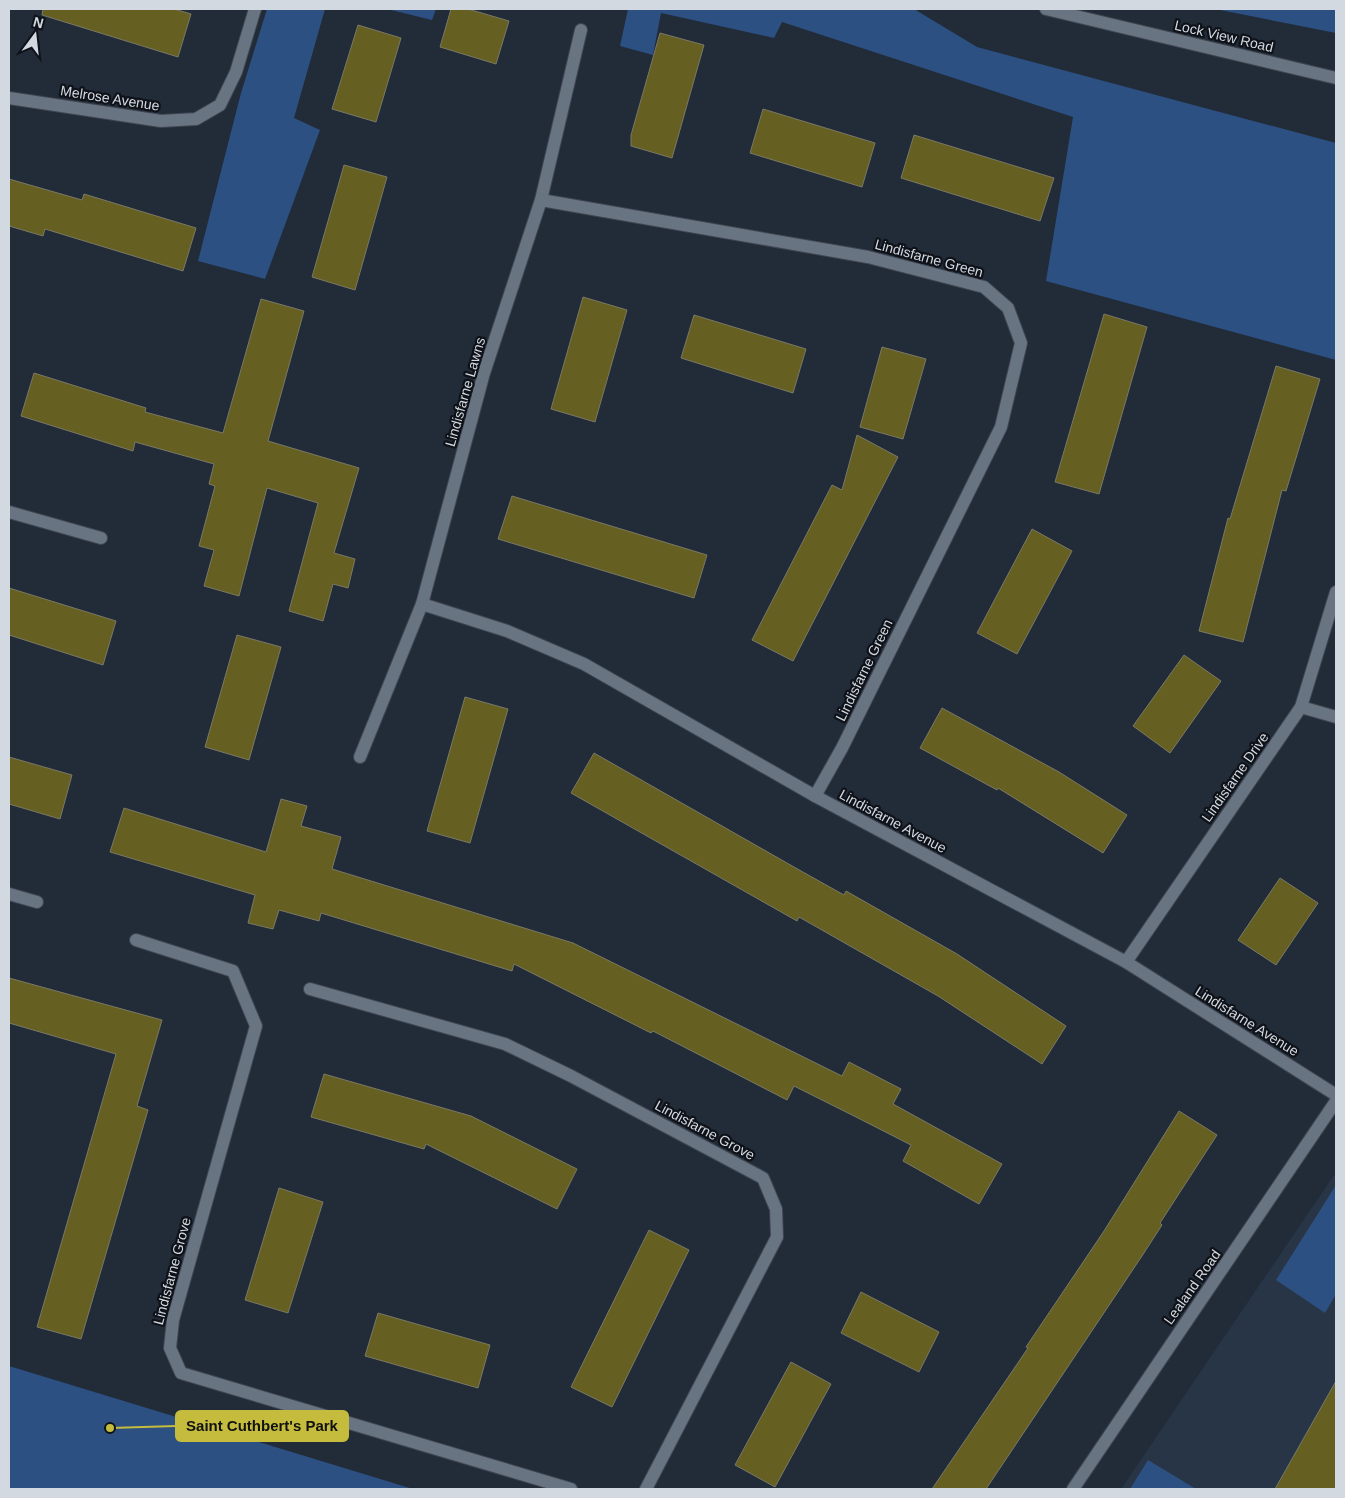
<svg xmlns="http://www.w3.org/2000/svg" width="1345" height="1498" viewBox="0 0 1345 1498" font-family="Helvetica,sans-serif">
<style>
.built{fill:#283546}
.green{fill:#2c5082}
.building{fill:#656021;stroke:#7a7967}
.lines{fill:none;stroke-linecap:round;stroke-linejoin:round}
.minor-casing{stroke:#3f4651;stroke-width:14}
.minor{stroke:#697483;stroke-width:12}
.labels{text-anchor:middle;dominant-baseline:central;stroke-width:4.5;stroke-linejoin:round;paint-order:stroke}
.street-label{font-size:14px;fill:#d3d9e1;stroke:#0f1319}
.leader{fill:none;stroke:#c5bc3d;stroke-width:2}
.callout-dot{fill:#c5bc3d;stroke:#0f1319;stroke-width:2}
.callout{fill:#c5bc3d;stroke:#c5bc3d;stroke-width:2}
.callout-label{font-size:15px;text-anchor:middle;font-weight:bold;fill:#111}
</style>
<rect width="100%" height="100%" fill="#222b38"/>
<!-- built -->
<path class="built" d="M1336,1174V1489H1121L1332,1178Z"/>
<!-- green -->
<g class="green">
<path d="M267,9H325L294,118L320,130L265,279L198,261L241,93Z"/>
<path d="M387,9H436L432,20Z"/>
<path d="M628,9H914L977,47L1336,143V360L1046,281L1073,117L782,22L774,38L661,13L653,55L620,46Z"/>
<path d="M1215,9H1336V33Z"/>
<path d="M1336,1185V1294L1325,1313L1276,1280Z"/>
<path d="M9,1366L413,1489H9Z"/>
<path d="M1148,1460L1196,1489H1130Z"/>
</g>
<!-- building -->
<g class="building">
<path d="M43,9H174L191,14L178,57L42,15Z"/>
<path d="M451,9H468L509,21L496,64L440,47Z"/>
<path d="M358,25L401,38L376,122L332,109Z"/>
<path d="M660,33L704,45L672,158L631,146V135Z"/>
<path d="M763,109L875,143L862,187L750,153Z"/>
<path d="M914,135L1054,178L1040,221L901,178Z"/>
<path d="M344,165L387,177L355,290L312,277Z"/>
<path d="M9,179L82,200L84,194L196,228L183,271L45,229L43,236L9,226Z"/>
<path d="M583,297L627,310L595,422L551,409Z"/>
<path d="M261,299L304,311L268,441L359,468L334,553L355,559L348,588L333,584L323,621L289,611L318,503L267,488L239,596L204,586L214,550L199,546L215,486L209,484L214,464L135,442L133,451L21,416L34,373L146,408L145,412L223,433Z"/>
<path d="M1104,314L1147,327L1099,494L1055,482Z"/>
<path d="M694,315L806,349L793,393L681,358Z"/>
<path d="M882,347L926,359L903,439L860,427Z"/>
<path d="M1276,366L1320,379L1286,491L1282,490L1243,642L1199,631L1228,518L1230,519Z"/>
<path d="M857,435L898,457L793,661L752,640L832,485L842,490Z"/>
<path d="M512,496L707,555L694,598L498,539Z"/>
<path d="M1032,529L1072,551L1017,654L977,633Z"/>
<path d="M9,588L116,621L103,665L9,635Z"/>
<path d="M237,635L281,647L249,760L205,747Z"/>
<path d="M1184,655L1221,681L1170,753L1133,726Z"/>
<path d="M465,697L508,709L470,843L427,831Z"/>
<path d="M942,708L1059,772L1127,815L1103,853L998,788L997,790L920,748Z"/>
<path d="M594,753L794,867L844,895L846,891L957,954L1066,1026L1042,1064L938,996L799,917L797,921L571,793Z"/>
<path d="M9,757L72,775L60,819L9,804Z"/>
<path d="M281,799L307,806L301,826L341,837L332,869L573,943L842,1076L849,1062L901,1089L893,1104L1002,1164L979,1204L903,1161L911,1145L854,1116L794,1086L787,1100L653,1031L651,1033L514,964L512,971L321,913L319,921L279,910L273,929L248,923L255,895L110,852L124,808L266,852Z"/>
<path d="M1280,878L1318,903L1276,965L1238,940Z"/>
<path d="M9,978L162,1020L137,1106L148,1110L81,1339L37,1327L116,1054L9,1023Z"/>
<path d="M324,1074L471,1116L577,1169L557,1209L426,1144L424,1149L311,1117Z"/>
<path d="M1179,1111L1217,1135L1160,1223L1162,1225L1142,1256L986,1489H932L1028,1348L1026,1347L1104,1231Z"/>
<path d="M279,1188L323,1202L288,1313L245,1300Z"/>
<path d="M649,1230L689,1250L612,1407L571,1387Z"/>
<path d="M861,1292L939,1332L919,1372L841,1333Z"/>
<path d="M378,1313L490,1345L478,1388L365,1356Z"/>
<path d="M791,1362L831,1384L775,1487L735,1465Z"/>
<path d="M1336,1381V1489H1275Z"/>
</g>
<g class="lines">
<defs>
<g id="minor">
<path d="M1046,9L1336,78"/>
<path d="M9,98L161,121L196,119L220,105L236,72L255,9"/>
<path d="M541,200L868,257L984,287L1008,308L1021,343L1001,427L842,748L815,796"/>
<path d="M9,512L101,538"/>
<path d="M422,604L507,631L584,664L815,796L1126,962L1336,1095"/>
<path d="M1301,707L1336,717"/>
<path d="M360,757L422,604L484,373L541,200L581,30"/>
<path d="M9,894L37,902"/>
<path d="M136,940L233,971L256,1026L173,1320L170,1348L181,1373L571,1489"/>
<path d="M1126,962L1301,707L1336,592"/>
<path d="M310,989L505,1044L571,1076L763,1178L776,1209L777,1237L646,1489"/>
<path d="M1073,1489L1336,1101"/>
</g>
</defs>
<!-- minor casing -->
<use href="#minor" class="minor-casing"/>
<!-- minor -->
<use href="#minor" class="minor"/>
</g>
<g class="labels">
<!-- street labels -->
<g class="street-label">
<text transform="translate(1224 36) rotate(13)">Lock View Road</text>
<text transform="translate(110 98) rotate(9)">Melrose Avenue</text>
<text transform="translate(929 258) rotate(15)">Lindisfarne Green</text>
<text transform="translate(465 392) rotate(-74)">Lindisfarne Lawns</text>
<text transform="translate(864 670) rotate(-64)">Lindisfarne Green</text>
<text transform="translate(1235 777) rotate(-55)">Lindisfarne Drive</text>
<text transform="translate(893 821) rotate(28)">Lindisfarne Avenue</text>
<text transform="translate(1247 1021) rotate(32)">Lindisfarne Avenue</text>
<text transform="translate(705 1130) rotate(28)">Lindisfarne Grove</text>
<text transform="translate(172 1271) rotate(-75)">Lindisfarne Grove</text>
<text transform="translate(1192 1287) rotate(-55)">Lealand Road</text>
</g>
</g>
<!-- callouts -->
<path class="leader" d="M110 1428L176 1426"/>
<circle class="callout-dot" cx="110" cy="1428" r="5"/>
<rect class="callout" x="176" y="1411" width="172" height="30" rx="5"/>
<g class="callout-label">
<text x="262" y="1431">Saint Cuthbert's Park</text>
</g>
<!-- border -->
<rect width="1345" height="1498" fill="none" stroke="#d3d9e1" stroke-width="20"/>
<!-- north arrow -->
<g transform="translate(35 35) rotate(15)" stroke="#0f1319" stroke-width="4" paint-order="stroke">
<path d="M0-4L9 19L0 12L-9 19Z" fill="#d3d9e1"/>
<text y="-8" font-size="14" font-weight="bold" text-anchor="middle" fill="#d3d9e1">N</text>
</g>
</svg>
